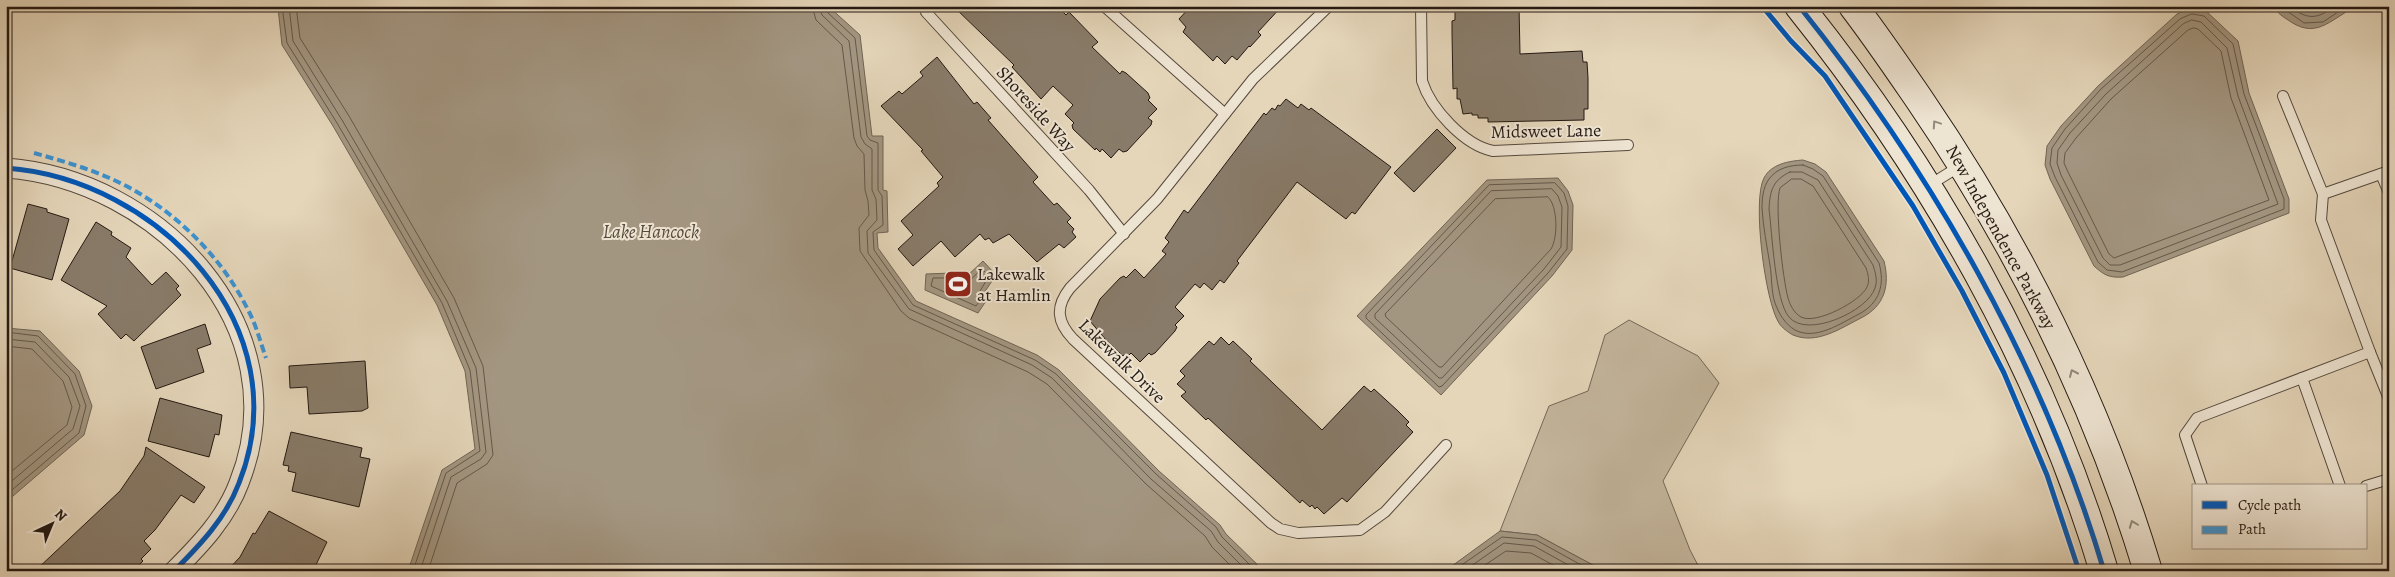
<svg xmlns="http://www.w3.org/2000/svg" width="2395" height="577" viewBox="0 0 2395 577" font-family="Alegreya,serif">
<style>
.green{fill:#c4b69d;stroke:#746858}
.water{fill:#a39681;stroke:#706455}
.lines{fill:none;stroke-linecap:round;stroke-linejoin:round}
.shore{stroke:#64584a;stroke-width:1}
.building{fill:#887b69;stroke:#241912}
.lane-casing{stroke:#54483c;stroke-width:12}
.street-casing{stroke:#54483c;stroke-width:21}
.secondary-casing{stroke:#241912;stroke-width:30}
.lane{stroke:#eee4d2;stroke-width:10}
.street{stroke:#eee4d2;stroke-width:19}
.secondary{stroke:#eee4d2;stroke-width:28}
.quiet{stroke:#3b93d3;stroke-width:4;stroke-dasharray:8 4;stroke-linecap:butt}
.cycleway-casing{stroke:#eee4d2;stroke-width:8}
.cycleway{stroke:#0057b8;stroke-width:5}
.oneway{stroke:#93897c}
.labels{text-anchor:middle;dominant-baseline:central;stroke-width:4;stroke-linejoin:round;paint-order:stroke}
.street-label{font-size:18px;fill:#241912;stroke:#eee4d2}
.poi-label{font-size:18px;fill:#241912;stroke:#eee4d2;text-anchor:start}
.water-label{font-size:19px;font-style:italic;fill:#574b3e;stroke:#eee4d2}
</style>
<rect width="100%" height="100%" fill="#e5d6ba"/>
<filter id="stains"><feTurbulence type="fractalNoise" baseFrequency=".004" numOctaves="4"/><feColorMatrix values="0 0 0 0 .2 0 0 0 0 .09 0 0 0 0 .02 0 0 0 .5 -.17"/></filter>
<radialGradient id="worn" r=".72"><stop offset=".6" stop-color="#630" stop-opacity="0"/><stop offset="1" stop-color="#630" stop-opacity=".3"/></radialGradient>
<!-- green -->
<path class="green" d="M1629,320L1698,356L1719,383L1663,481L1690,550L1701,571H1604L1537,535L1500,531L1549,406L1588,391L1605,335Z"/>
<!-- water -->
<g class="water">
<path d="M274,6H828L860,35L872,136H883V190L887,191L888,232L877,233L878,248L916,301L1037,355L1059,370L1159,471L1220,525L1226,534L1264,571H408L442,470L475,449L465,371L437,305L333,126L282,45L278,8Z"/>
<path d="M2274,6H2358C2333,16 2319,40 2291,22C2284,17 2277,14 2274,6Z"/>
<path d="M2190,8L2206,11L2238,41L2249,93L2289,199V213L2123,277C2109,278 2104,275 2094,266L2050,179L2045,165L2047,146L2061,126L2098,86L2177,14Z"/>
<path d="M1803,160L1815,164L1826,172L1884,261C1890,285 1885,306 1861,318C1841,328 1817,345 1793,335C1789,333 1781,327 1779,323C1765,302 1752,200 1764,178C1771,164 1789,161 1803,160Z"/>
<path d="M1558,178L1568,191L1573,205L1572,250L1552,276L1441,395L1357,316L1487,180Z"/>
<path d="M983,261L996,275L984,293L988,298L978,313L925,290L926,274L952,273L953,278L966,277Z"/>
<path d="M6,328L40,331L79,371L92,406L84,435L6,502Z"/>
<path d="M1500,531L1537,535L1604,571H1445Z"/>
</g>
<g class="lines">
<!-- shore -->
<g class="shore">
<path d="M282,6L287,43L337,123L442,303L470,370L480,451L446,473L413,571"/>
<path d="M289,6L293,41L342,120L447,301L476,368L486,452L481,459L451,477L420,571"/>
<path d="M296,6L300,38L349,116L454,298L483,366L493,455L487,464L457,483L428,571"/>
<path d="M812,6L816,20L842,45L854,138L857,146L864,154L865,190L868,201L869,215L859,228L860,251L901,311L909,318L1028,372L1047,384L1146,484L1205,536L1212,547L1236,571"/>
<path d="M819,6L822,15L849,41L861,137L865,144L872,149V190L876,199L877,220L867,231L868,253L909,309L1032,365L1052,378L1151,479L1211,531L1218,542L1247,571"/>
<path d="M825,6L827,12L855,38L867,136L870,140L878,143V190L882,196L883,225L873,232L874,250L913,305L1035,360L1056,374L1156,474L1216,527L1222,537L1256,571"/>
<path d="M2280,6L2304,23L2323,22L2347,6"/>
<path d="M2288,6C2309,20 2315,20 2336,6"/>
<path d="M2192,14L2204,16L2233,44L2244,94L2284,199V209L2122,272L2107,270L2098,262L2055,177L2050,164L2052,148L2065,129L2101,89L2180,19Z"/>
<path d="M2192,20L2201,22L2227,48L2238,96L2278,204L2120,265H2110L2103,258L2061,175L2057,163L2058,150L2070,133L2106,94L2183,24Z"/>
<path d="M2194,28L2198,29L2221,51L2231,98L2269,200L2114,258L2109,254L2068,172L2064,163L2065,153L2076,138L2111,99L2188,30Z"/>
<path d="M1803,165L1813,169L1823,176L1879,263C1885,284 1880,303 1859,314C1841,323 1816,341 1795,330C1785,324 1779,314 1775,303C1771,291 1772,277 1770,265C1767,246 1763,227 1762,208C1762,199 1763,187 1769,179C1777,168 1790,165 1803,165Z"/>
<path d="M1790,172H1802L1818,180L1873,265C1875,272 1878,280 1875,288C1868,311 1807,339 1789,317C1775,301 1772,232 1769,209C1770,190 1773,180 1790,172Z"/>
<path d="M1792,179H1801L1813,186L1866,268C1868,274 1870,281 1867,287C1861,301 1816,325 1801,317C1794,313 1790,305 1788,298C1783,280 1774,204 1780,188Z"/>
<path d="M1555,183L1564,193L1568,206L1567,249L1548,273L1442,386L1439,387L1366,318V315L1489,185Z"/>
<path d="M1552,189L1558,196L1562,207L1561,247L1544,269L1442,378H1439L1375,318V314L1491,191Z"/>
<path d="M1548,197C1558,206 1558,238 1551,249L1442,367H1439L1386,317L1385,314L1495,199Z"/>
<path d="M982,269L989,276L980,291L981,299L976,306L931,286L933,278H946L953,283L968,282Z"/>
<path d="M6,332L38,336L75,374L86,406L79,433L6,495"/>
<path d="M6,339L35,342L69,377L80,406L73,429L6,486"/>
<path d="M6,346L32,349L63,381L72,407L67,425L6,476"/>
<path d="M1453,571L1502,537L1536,540L1592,571"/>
<path d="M1464,571L1504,543L1534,546L1579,571"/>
<path d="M1476,571L1506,551L1531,553L1564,571"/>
</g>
</g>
<!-- building -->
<g class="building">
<path d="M953,6H1057L1066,15L1069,12L1098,42L1092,47L1120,74L1122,71L1126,73L1148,93L1150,98L1148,100L1157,109L1148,118L1152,121L1151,125L1127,151L1123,152L1119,149L1111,158L1102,149L1100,152L1096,148L1095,150L1073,129L1072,125L1074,123L1065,114L1073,105L1053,86L1041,99L1012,67L1014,65Z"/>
<path d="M1191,6H1282L1258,32L1261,35L1250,47L1249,46L1237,60L1232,56L1225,64L1217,56L1213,61L1183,32L1186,27L1179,19Z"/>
<path d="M1455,6H1519L1520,54L1582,51L1583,62H1587L1588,78V109H1584V120L1488,122V118H1478V115H1472V113L1463,114L1460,99H1457V88L1453,89L1452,33V21L1455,20Z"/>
<path d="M937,57L974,104L977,102L991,118L988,120L1038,177L1033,182L1054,205L1057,203L1071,218L1067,222L1074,229L1072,232L1076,237L1064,248L1059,244L1037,262L1009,234L993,243L989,238L985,240L980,234L955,257L941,241L913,266L898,249L913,235L901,221L939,186L937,183L943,177L921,151L923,150L881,106L899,91L902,94L923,76L920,72Z"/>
<path d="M1286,99L1298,108L1301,104L1309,110L1311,108L1391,167L1355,214L1352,212L1346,219L1297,182L1237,261L1239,263L1224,283L1220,280L1212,290L1204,283L1200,288L1195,284L1175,307L1184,316L1175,325L1177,327L1175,331L1155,353L1151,355L1149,353L1140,362L1131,353L1127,357L1125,354L1123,356L1106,340L1090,321L1100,299L1120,278L1124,276L1126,278L1135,269L1144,278L1166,254L1162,251L1169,242L1165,238L1184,210L1188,213L1264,113L1266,115L1272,108L1275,110L1278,105L1280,106Z"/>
<path d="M1437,129L1456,148L1414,192L1394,173Z"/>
<path d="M28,204L47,209V212L69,219L52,280L10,268Z"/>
<path d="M96,222L112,232L111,235L131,248L126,257L152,285L166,272L179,286L176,289L181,295L134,341L126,334L121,339L98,314L107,306L61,280Z"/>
<path d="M205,324L211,344L197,349L204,372L156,389L141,347Z"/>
<path d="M1221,337L1229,345L1233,341L1252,359L1250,361L1322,430L1364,386L1371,392L1374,389L1398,411L1409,422L1406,425L1413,432L1347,502L1342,498L1324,514L1317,507L1315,509L1312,505L1310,507L1302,500L1300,503L1208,418L1206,420L1181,396L1186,392L1177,384L1185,376L1180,371L1209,341L1214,345Z"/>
<path d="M365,361L368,408L362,411L309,414L307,387L290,388L289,366Z"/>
<path d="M160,398L222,415L219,435L215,434L209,457L148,441Z"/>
<path d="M291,432L362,448L360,457L370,459L359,507L292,491L296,473L288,471L289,466L283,465Z"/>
<path d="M146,447L205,487L194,503L181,495L155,530L144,541L151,549L141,559L143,561L133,571H35L120,491L144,456Z"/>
<path d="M269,511L327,542L313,571H227L240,557L253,533L255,534Z"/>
</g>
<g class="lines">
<defs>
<g id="lane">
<path d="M925,6L926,12L1089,190L1124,234"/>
<path d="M1104,6L1225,114"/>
<path d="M1329,6L1253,79L1157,199L1070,288C1055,307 1057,322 1073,339L1271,523L1280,529L1298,533L1360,530L1385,512L1446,445"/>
<path d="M1421,6L1422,81C1431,109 1464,145 1493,151L1628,145"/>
<path d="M2283,96L2323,194L2321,220L2370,352"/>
<path d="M2381,174L2389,193"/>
<path d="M1928,186L1960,166"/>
<path d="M2323,194L2389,171"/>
<path d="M2302,378L2340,486"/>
<path d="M2202,486L2185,435L2197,418L2370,352L2389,399"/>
<path d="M2366,486L2389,479"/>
</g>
<path id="street" d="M6,168C158,179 301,327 239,483C226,518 200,545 174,571"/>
<g id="secondary">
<path d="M1799,6C1932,172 2043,366 2104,571"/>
<path d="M1853,6C1876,36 1897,67 1919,99C2018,244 2097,402 2148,571"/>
</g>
</defs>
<!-- lane casing -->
<use href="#lane" class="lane-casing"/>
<!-- street casing -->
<use href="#street" class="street-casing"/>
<!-- secondary casing -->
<use href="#secondary" class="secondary-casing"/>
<!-- lane -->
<use href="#lane" class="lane"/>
<!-- street -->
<use href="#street" class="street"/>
<!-- secondary -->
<use href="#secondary" class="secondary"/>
<!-- quiet -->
<path class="quiet" d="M34,153C59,160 84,167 107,177C165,201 219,252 247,308C256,324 260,341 266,358"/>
<defs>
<g id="cycleway">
<path d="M1762,6L1791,41L1825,76L1913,206L1962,291L2004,373L2047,475L2079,571"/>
<path d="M1799,6C1932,172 2043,366 2104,571"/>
<path d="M6,168C158,179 301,327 239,483C226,518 200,545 174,571"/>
</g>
</defs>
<!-- cycleway casing -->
<use href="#cycleway" class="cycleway-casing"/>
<!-- cycleway -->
<use href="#cycleway" class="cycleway"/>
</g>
<!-- one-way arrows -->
<defs><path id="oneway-chevron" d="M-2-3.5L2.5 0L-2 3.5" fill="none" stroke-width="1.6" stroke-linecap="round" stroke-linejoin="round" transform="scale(1.25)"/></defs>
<g class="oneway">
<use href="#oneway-chevron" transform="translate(1936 124) rotate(-124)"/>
<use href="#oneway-chevron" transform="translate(2073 373) rotate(-114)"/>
<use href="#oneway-chevron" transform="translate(2133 524) rotate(-111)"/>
</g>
<!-- icons -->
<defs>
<symbol id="stadium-square" viewBox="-11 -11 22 22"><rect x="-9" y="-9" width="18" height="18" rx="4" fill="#8f2418" stroke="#eee4d2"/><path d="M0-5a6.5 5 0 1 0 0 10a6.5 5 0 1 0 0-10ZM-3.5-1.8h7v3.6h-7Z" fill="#fff"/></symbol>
</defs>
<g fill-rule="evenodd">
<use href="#stadium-square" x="942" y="268" width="32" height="32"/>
</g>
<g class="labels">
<!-- street labels -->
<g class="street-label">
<text transform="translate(1036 109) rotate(48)">Shoreside Way</text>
<text transform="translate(1546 131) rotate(-1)">Midsweet Lane</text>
<text transform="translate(2001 237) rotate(61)">New Independence Parkway</text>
<text transform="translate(1122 361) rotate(44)">Lakewalk Drive</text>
</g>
<!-- poi labels -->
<g class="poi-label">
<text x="977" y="274">Lakewalk<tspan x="977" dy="21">at Hamlin</tspan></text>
</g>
<!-- water labels -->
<g class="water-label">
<text x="651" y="232">Lake Hancock</text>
</g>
</g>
<!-- margin -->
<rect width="2395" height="577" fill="none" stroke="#e5d6ba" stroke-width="25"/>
<rect x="8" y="8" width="2380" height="562" fill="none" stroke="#241912" stroke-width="2.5"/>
<rect x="12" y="12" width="2370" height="552" fill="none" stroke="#241912"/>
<!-- legend -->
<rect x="2192" y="484" width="175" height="65" fill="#eee4d2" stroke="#9d9385"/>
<rect x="2202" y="501" width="25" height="8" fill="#0057b8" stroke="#9d9385"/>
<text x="2238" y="510" font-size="15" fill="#241912">Cycle path</text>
<rect x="2202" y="526" width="25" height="8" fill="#3b93d3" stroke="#9d9385"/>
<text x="2238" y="534" font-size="15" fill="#241912">Path</text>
<!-- north arrow -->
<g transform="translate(52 524) rotate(44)" stroke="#eee4d2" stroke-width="4" paint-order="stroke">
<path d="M0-4L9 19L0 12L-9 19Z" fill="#241912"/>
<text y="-8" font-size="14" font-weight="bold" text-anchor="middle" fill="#241912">N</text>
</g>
<rect width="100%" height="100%" filter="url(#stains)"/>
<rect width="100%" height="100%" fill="url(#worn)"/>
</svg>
